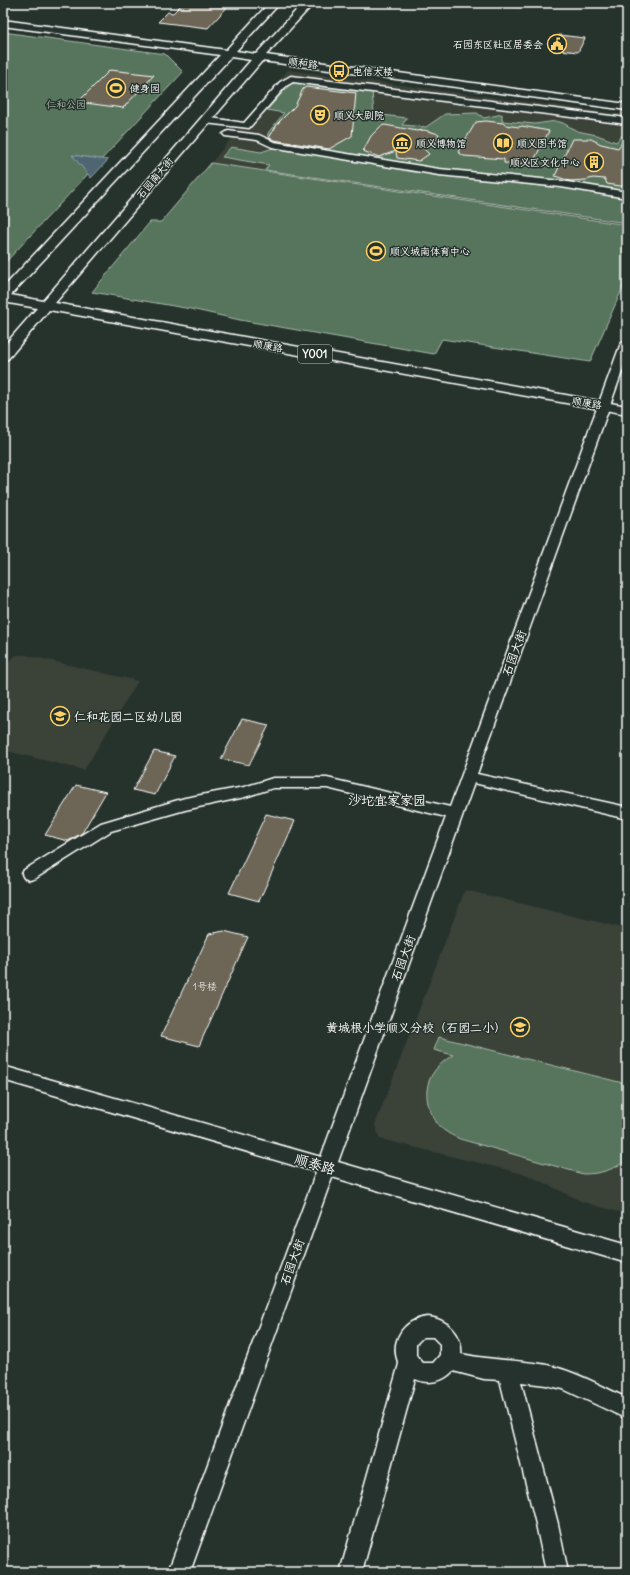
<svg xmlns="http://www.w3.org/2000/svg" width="630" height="1575" viewBox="0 0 630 1575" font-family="Delius,'LXGW WenKai TC',sans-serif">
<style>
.built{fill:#3b4239}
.green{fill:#57745c;stroke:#abbaae}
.water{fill:#4d6672;stroke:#94a3aa}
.building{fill:#6d6656;stroke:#fff}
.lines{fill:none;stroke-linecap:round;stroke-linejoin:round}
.minor-casing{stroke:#fff;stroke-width:3}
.major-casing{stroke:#fff;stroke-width:3}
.minor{fill:#26332d;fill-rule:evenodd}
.major{fill:#26332d;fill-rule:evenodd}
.labels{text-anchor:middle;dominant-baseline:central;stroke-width:3;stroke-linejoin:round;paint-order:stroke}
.far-poi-label{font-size:10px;fill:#fff;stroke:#26332d;text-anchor:start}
.far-street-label{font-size:10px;fill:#fff;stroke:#26332d}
.far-park-label{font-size:10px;fill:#abbaae;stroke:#26332d}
.number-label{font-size:10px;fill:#dad9d5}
.shield{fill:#26332d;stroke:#bec2c0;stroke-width:1}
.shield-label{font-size:11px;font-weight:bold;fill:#fff}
.street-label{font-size:12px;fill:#fff;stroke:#26332d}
.poi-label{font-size:12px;fill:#fff;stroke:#26332d;text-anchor:start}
.neighbourhood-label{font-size:13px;fill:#fff;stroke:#26332d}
.near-street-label{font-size:14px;fill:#fff;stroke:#26332d}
</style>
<rect width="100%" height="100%" fill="#26332d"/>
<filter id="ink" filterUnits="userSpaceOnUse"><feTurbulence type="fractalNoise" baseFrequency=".025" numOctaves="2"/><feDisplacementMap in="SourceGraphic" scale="8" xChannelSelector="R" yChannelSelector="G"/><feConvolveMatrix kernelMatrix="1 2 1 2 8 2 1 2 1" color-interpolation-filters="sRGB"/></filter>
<g filter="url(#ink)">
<!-- built -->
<g class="built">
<path d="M288,70L627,115V225L211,163Z"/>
<path d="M17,655H26L138,681L84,770L3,750V671L11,659Z"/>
<path d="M465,890L627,929V1214L583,1202L528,1175L380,1139L375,1125Z"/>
</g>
<!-- green -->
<g class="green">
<path d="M3,32L165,54L183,72L3,265Z"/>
<path d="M292,82L372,91L374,114L407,118L402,125L426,127L445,114L477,113L484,118L502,114V121L535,124L556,121L563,123L577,131L597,135L616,142L627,130V223L265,170L269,165L222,157L231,147L261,152L273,148L274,142L267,139L268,133L284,113L267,110Z"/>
<path d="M211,163L627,225V278L590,362L442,339L434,354L240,320L191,309L92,292L150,222H161Z"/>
<path d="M439,1037L627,1084V1160C613,1170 600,1174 583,1174L460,1139C453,1136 445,1132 439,1126C434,1120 430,1111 428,1104C423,1081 435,1066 453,1055L434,1050Z"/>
</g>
<!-- water -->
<path class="water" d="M72,155L108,160L91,178Z"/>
<!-- building -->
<g class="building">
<path d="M183,3H231L208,28L158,22L168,12L173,13Z"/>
<path d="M559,35L585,38L578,52L551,49Z"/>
<path d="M110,70L154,75L123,108L78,102Z"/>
<path d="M306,87L356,93L352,136L329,149L274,140L269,138L278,123L295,106L303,89Z"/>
<path d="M486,121L503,123L505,125L519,127L522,126L549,131L533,162L529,164L504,163V159L464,156L458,152L476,122Z"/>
<path d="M385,125L417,131L424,130L439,134L435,144L422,147L429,154L419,161L397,158L396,151L379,157L363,151L371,136L381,126Z"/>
<path d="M627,136V187L607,184L605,179L593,178L586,180L570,181L555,176L572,139H591L601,144L618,148Z"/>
<path d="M242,719L269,725L249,765L221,759Z"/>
<path d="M154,751L175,756L155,795L133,790Z"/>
<path d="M76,785L106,792L82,833L68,841L45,835Z"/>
<path d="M266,814L295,821L259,901L229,893Z"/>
<path d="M224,931L248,937L199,1046L161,1036L209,934Z"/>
</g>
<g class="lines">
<defs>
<g id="minor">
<path d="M505,3H532C527,7 510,7 505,3Z"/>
<path d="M602,3H627V7L606,5Z"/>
<path d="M291,76L627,118V124L293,82L286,86L249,128L205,123L200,120L205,117L244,123L280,82Z"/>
<path d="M228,131L259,135L274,142L439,169L561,181L627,192V198L561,187L439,175L272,147L257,140L225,136L223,134Z"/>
<path d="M627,340V358L477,774L627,807V819L474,783L338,1162L627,1245V1263L332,1177L190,1572H168L316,1172L3,1080V1066L321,1157L446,817L327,788H273L245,797L185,810L111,831L36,878L30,880L24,878L22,874L24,870L101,823L185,798L244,787L273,778H327L450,807L621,343Z"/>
<path d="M428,1317C447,1319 463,1334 461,1354C489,1360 518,1360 547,1365C575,1371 601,1386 627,1398V1419L563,1389L546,1385L521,1382L558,1524L568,1572H546L536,1524L500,1380L484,1379L453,1371C443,1382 428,1385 415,1379L362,1572H340L399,1364C389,1342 403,1319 428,1317ZM423,1337H433L440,1344V1355L433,1363H423L416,1355V1344Z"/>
</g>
<path id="major" d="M269,3H280L236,51L256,54L303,3H314L266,55L627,104V110L262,61L55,303L627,406V414L49,310L8,359L3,360V347L37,308L3,302V288L220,55L3,26V20L226,50ZM231,57L251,60L43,301L11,295Z"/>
</defs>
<!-- minor casing -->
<use href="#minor" class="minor-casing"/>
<!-- major casing -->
<use href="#major" class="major-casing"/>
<!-- minor -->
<use href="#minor" class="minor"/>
<!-- major -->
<use href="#major" class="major"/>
</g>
</g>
<!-- icons -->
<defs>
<symbol id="civic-ring" viewBox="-11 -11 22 22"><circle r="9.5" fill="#26332d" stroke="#ffd166" stroke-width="1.5"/><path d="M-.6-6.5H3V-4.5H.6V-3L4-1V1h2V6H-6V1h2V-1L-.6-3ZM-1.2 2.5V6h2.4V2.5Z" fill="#ffd166"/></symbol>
<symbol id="bus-ring" viewBox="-11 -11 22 22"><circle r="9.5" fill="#26332d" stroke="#ffd166" stroke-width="1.5"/><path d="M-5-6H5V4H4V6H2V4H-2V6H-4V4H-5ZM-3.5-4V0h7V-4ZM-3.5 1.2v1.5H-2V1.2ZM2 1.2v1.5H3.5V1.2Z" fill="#ffd166"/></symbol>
<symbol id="stadium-ring" viewBox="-11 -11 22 22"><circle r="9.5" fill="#26332d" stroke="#ffd166" stroke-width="1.5"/><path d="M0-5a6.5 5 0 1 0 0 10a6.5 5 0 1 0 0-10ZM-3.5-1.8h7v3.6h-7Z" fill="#ffd166"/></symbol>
<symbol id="theatre-ring" viewBox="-11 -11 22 22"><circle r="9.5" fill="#26332d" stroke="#ffd166" stroke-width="1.5"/><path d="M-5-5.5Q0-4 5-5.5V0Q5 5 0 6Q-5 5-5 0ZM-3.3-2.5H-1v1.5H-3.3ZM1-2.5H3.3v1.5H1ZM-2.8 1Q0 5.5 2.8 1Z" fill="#ffd166"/></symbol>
<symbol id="museum-ring" viewBox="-11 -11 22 22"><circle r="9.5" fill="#26332d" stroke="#ffd166" stroke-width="1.5"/><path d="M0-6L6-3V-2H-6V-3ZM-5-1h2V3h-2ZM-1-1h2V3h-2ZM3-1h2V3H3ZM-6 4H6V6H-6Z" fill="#ffd166"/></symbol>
<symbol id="library-ring" viewBox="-11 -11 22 22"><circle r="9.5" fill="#26332d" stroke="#ffd166" stroke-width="1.5"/><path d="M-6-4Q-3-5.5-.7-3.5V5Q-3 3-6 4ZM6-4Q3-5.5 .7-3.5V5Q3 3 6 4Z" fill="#ffd166"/></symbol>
<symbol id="building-ring" viewBox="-11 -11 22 22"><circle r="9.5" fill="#26332d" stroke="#ffd166" stroke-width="1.5"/><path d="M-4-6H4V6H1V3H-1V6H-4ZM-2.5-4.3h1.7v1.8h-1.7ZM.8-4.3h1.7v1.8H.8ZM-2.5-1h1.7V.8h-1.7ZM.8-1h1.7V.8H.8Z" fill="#ffd166"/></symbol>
<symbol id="school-ring" viewBox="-11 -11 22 22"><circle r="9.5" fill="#26332d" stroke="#ffd166" stroke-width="1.5"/><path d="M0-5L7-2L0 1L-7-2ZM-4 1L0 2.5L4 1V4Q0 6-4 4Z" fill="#ffd166"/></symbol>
</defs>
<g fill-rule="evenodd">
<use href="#civic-ring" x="546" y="33" width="22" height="22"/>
<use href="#bus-ring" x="328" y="60" width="22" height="22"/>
<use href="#stadium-ring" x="105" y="77" width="22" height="22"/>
<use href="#theatre-ring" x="309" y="104" width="22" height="22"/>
<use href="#museum-ring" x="391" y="132" width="22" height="22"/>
<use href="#library-ring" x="492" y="132" width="22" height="22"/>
<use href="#building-ring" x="583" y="151" width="22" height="22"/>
<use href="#stadium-ring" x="365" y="240" width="22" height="22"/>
<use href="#school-ring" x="49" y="705" width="22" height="22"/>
<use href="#school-ring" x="509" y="1016" width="22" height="22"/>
</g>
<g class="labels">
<!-- far-poi labels -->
<g class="far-poi-label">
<text x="543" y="44" text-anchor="end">石园东区社区居委会</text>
<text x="353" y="71">电信大楼</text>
<text x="130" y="88">健身园</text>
<text x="334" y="115">顺义大剧院</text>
<text x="416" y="143">顺义博物馆</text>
<text x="517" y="143">顺义图书馆</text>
<text x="580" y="162" text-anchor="end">顺义区文化中心</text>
<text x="390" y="251">顺义城南体育中心</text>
</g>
<!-- far-street labels -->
<g class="far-street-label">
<text transform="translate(303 63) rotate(8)">顺和路</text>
<text transform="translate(155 178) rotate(-50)">石园南大街</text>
<text transform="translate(268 346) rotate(10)">顺康路</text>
<text transform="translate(587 403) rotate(10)">顺康路</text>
</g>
<!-- far-park labels -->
<g class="far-park-label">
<text x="66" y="104">仁和公园</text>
</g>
<!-- number labels -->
<g class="number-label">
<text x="205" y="986">1号楼</text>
</g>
<!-- shield labels -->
<rect class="shield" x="298" y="345" width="34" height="18" rx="3"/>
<g class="shield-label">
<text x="315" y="354">Y001</text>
</g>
<!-- street labels -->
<g class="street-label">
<text transform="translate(514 653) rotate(-70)">石园大街</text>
<text transform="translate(403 958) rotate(-70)">石园大街</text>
<text transform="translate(292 1262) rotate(-70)">石园大街</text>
</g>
<!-- poi labels -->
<g class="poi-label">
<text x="74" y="716">仁和花园二区幼儿园</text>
<text x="506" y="1027" text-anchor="end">黄城根小学顺义分校（石园二小）</text>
</g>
<!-- neighbourhood labels -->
<g class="neighbourhood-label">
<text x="387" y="800">沙坨宜家家园</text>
</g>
<!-- near-street labels -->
<g class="near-street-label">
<text transform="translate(315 1164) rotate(16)">顺泰路</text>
</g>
</g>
<!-- margin -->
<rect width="630" height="1575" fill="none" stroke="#26332d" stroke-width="16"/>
<rect x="8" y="8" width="614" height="1559" fill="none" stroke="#fff" stroke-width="1.5" filter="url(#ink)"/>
</svg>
